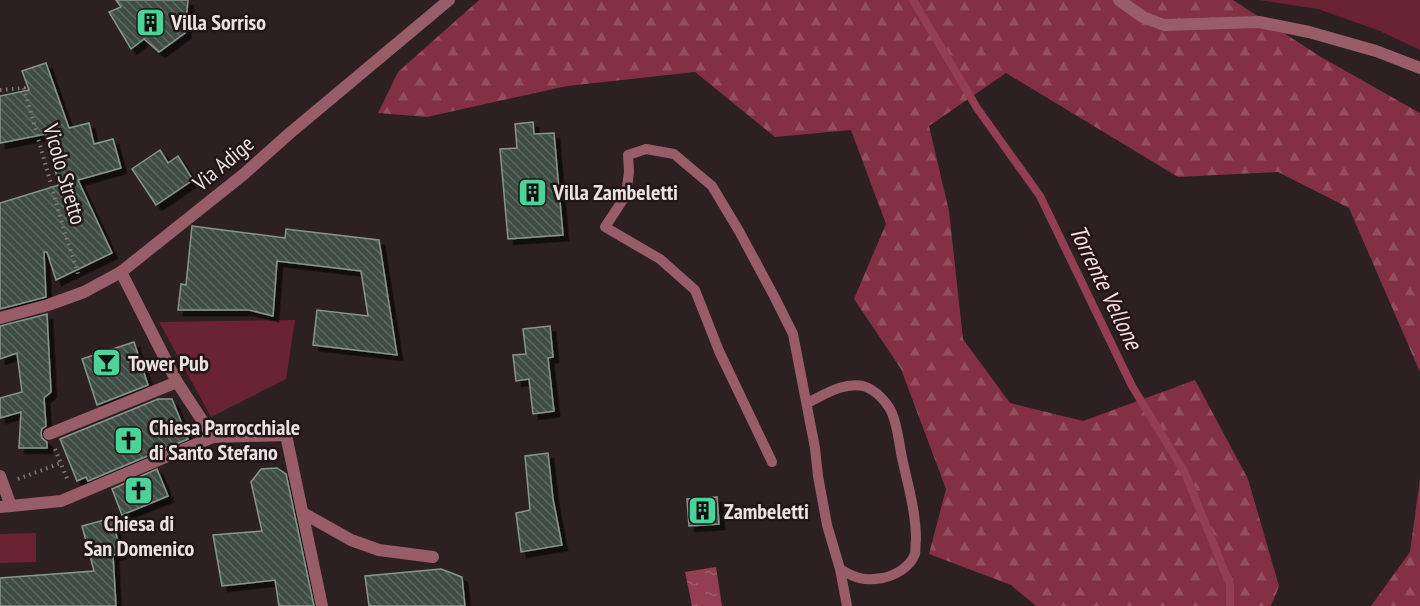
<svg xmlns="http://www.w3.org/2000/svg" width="1420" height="606" viewBox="0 0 1420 606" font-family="'PT Sans Narrow',sans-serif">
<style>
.forest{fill:url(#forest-firs)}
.green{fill:#6a2235}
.water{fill:url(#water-ripples)}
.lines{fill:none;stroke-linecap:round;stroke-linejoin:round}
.stream{stroke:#933e52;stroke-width:8}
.building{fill:url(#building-back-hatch);stroke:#87968d;stroke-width:1.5;filter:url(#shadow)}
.path{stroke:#837879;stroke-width:4;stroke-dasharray:1.5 4.5;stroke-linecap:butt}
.lane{stroke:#985d68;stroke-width:10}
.street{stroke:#985d68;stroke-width:12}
.labels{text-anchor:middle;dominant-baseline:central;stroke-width:5;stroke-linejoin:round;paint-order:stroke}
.poi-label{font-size:22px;font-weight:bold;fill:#ebe2e3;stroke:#231619;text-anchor:start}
.street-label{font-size:22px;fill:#ebe2e3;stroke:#231619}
.water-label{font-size:24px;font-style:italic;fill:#f6dce0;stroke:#231619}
</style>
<defs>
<pattern id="forest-firs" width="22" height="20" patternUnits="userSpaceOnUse" patternTransform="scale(1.5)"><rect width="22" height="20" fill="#832f45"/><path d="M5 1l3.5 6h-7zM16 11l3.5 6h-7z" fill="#954d60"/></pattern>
<pattern id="water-ripples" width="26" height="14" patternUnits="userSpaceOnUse" patternTransform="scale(1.5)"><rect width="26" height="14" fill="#933e52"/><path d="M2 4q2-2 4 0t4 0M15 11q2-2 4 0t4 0" fill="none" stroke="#a25a6b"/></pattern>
<pattern id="building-back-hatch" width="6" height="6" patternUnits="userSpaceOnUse" patternTransform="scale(1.5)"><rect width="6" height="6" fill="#414e47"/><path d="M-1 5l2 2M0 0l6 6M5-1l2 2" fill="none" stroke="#5d6761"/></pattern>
<filter id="shadow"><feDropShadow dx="5.5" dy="5.5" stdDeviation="0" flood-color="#0009"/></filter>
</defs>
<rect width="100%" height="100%" fill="#2d2022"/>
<!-- forest -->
<g class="forest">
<path d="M479,0H1233L1321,57L1420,113V372L1349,208L1278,172L1178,177L1006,73L929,126L949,211L963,339L1010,403L1083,421L1195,380L1248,479L1279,586L1271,606H1036L1011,585L929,554L946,489L901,369L854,299L886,224L851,130L775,137L695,72L567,86L427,117L378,113L398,72Z"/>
<path d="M1420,479V606H1371L1410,552Z"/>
</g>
<!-- green -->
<g class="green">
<path d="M1223,0H1420V50L1380,31L1318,9L1259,0Z"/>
<path d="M295,320L286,379L211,417L159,322Z"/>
<path d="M36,533V562L0,563V534Z"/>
</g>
<!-- water -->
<path class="water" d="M716,567L722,606H692L685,572Z"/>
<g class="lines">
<!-- stream -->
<path class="stream" d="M913,0L977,108L1040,196L1132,386L1185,473L1230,585V606"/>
</g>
<!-- building -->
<g class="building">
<path d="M116,0H188L185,33L159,52L144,39L131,49L109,12L121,7Z"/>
<path d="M46,63L69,128L89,123L94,144L113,139L121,168L78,180L112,253L56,280L47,252H44L46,297L0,309V203L59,185L46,134L0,143V96L29,90L22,71Z"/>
<path d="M533,122L534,134L554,133L563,235L508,239L500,149L517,148L515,124Z"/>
<path d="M160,150L168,163L178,156L193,180L156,205L132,169Z"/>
<path d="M192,226L285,238L286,229L379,240L397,355L313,345L317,310L368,316L361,271L277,261L273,316L249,310H178L181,284L186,285Z"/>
<path d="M47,314L51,392L44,398L46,426L42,429L41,433L42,438L47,442V448H19L21,412L0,418V398L22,392L17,353L0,359V326Z"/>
<path d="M550,326L553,357L548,358L554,411L533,414L529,379L516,381L513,355L526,354L523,329Z"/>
<path d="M134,342L148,385L97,405L82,359Z"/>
<path d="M158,399H172L188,439L88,481L86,477L77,481L60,439Z"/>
<path d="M548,453L553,499L562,545L521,552L516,513L530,510L525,456Z"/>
<path d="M277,468L286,474L314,606H279L275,580L222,586L213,535L262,531L251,482L261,469Z"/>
<path d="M157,469L168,496L122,515L112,489Z"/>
<path d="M717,497L719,524L689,526L687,499Z"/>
<path d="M112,518L121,553L113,555L116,606H0V578L94,571L82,526Z"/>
<path d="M441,569L462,577L465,606H369L365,576Z"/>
</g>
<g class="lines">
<!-- path -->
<g class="path">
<path d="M0,90L24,88L63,227L79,277"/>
<path d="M55,449L68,481"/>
<path d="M18,479L61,463"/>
</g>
<!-- lane -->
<g class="lane">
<path d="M772,462L719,351L695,290L660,259L605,227L626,195L629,172L628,155L646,149L674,154L712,186L739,231L774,296L793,334L815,448L818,476L827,525L840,569C856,579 865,581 883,578C896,575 910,567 915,554C916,550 915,544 916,540C916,512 908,485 902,458C899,443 898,428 892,413C887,402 875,389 863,386C843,382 824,395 807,403"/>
<path d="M840,569L847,606"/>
</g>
<!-- street -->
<g class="street">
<path d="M1119,0L1143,17L1164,25L1259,22L1309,32L1376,51L1420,68"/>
<path d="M121,272L177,382L213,437"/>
<path d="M0,318L48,305L84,292L121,272L244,174L290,133L449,0"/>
<path d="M49,434L177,382"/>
<path d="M0,476L11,506L0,507"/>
<path d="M11,506L61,501L213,437L286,435L322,606"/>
<path d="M303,513L351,540L379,550L433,557"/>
</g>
</g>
<!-- icons -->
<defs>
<symbol id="building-square" viewBox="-11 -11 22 22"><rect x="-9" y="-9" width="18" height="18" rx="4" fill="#4cd39a" stroke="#231619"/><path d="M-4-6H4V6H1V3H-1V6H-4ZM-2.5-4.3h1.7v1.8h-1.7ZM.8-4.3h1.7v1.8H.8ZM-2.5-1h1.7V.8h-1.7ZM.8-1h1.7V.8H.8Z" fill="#111"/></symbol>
<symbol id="bar-square" viewBox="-11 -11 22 22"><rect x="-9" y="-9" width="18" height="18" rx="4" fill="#4cd39a" stroke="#231619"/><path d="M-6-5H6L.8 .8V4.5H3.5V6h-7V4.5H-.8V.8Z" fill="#111"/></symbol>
<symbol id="church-square" viewBox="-11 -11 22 22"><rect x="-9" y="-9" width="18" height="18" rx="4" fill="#4cd39a" stroke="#231619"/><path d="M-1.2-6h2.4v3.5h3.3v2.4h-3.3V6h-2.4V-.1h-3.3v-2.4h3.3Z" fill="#111"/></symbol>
</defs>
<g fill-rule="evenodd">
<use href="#building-square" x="134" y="6" width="33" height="33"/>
<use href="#building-square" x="516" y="176" width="33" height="33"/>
<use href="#bar-square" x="90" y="346" width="33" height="33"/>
<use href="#church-square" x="112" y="424" width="33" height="33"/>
<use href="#church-square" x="122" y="474" width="33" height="33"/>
<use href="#building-square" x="686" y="494" width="33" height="33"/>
</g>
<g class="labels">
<!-- poi labels -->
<g class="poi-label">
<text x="171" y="22">Villa Sorriso</text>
<text x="553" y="192">Villa Zambeletti</text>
<text x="128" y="363">Tower Pub</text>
<text x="149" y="427">Chiesa Parrocchiale<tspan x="149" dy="25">di Santo Stefano</tspan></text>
<text x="724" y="511">Zambeletti</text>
<text x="139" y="523" text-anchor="middle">Chiesa di<tspan x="139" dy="25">San Domenico</tspan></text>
</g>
<!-- street labels -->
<g class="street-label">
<text transform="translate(223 163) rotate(-40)">Via Adige</text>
<text transform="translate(65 174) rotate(74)">Vicolo Stretto</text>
</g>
<!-- water labels -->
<g class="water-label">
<text transform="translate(1106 287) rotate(64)">Torrente Vellone</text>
</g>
</g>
</svg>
